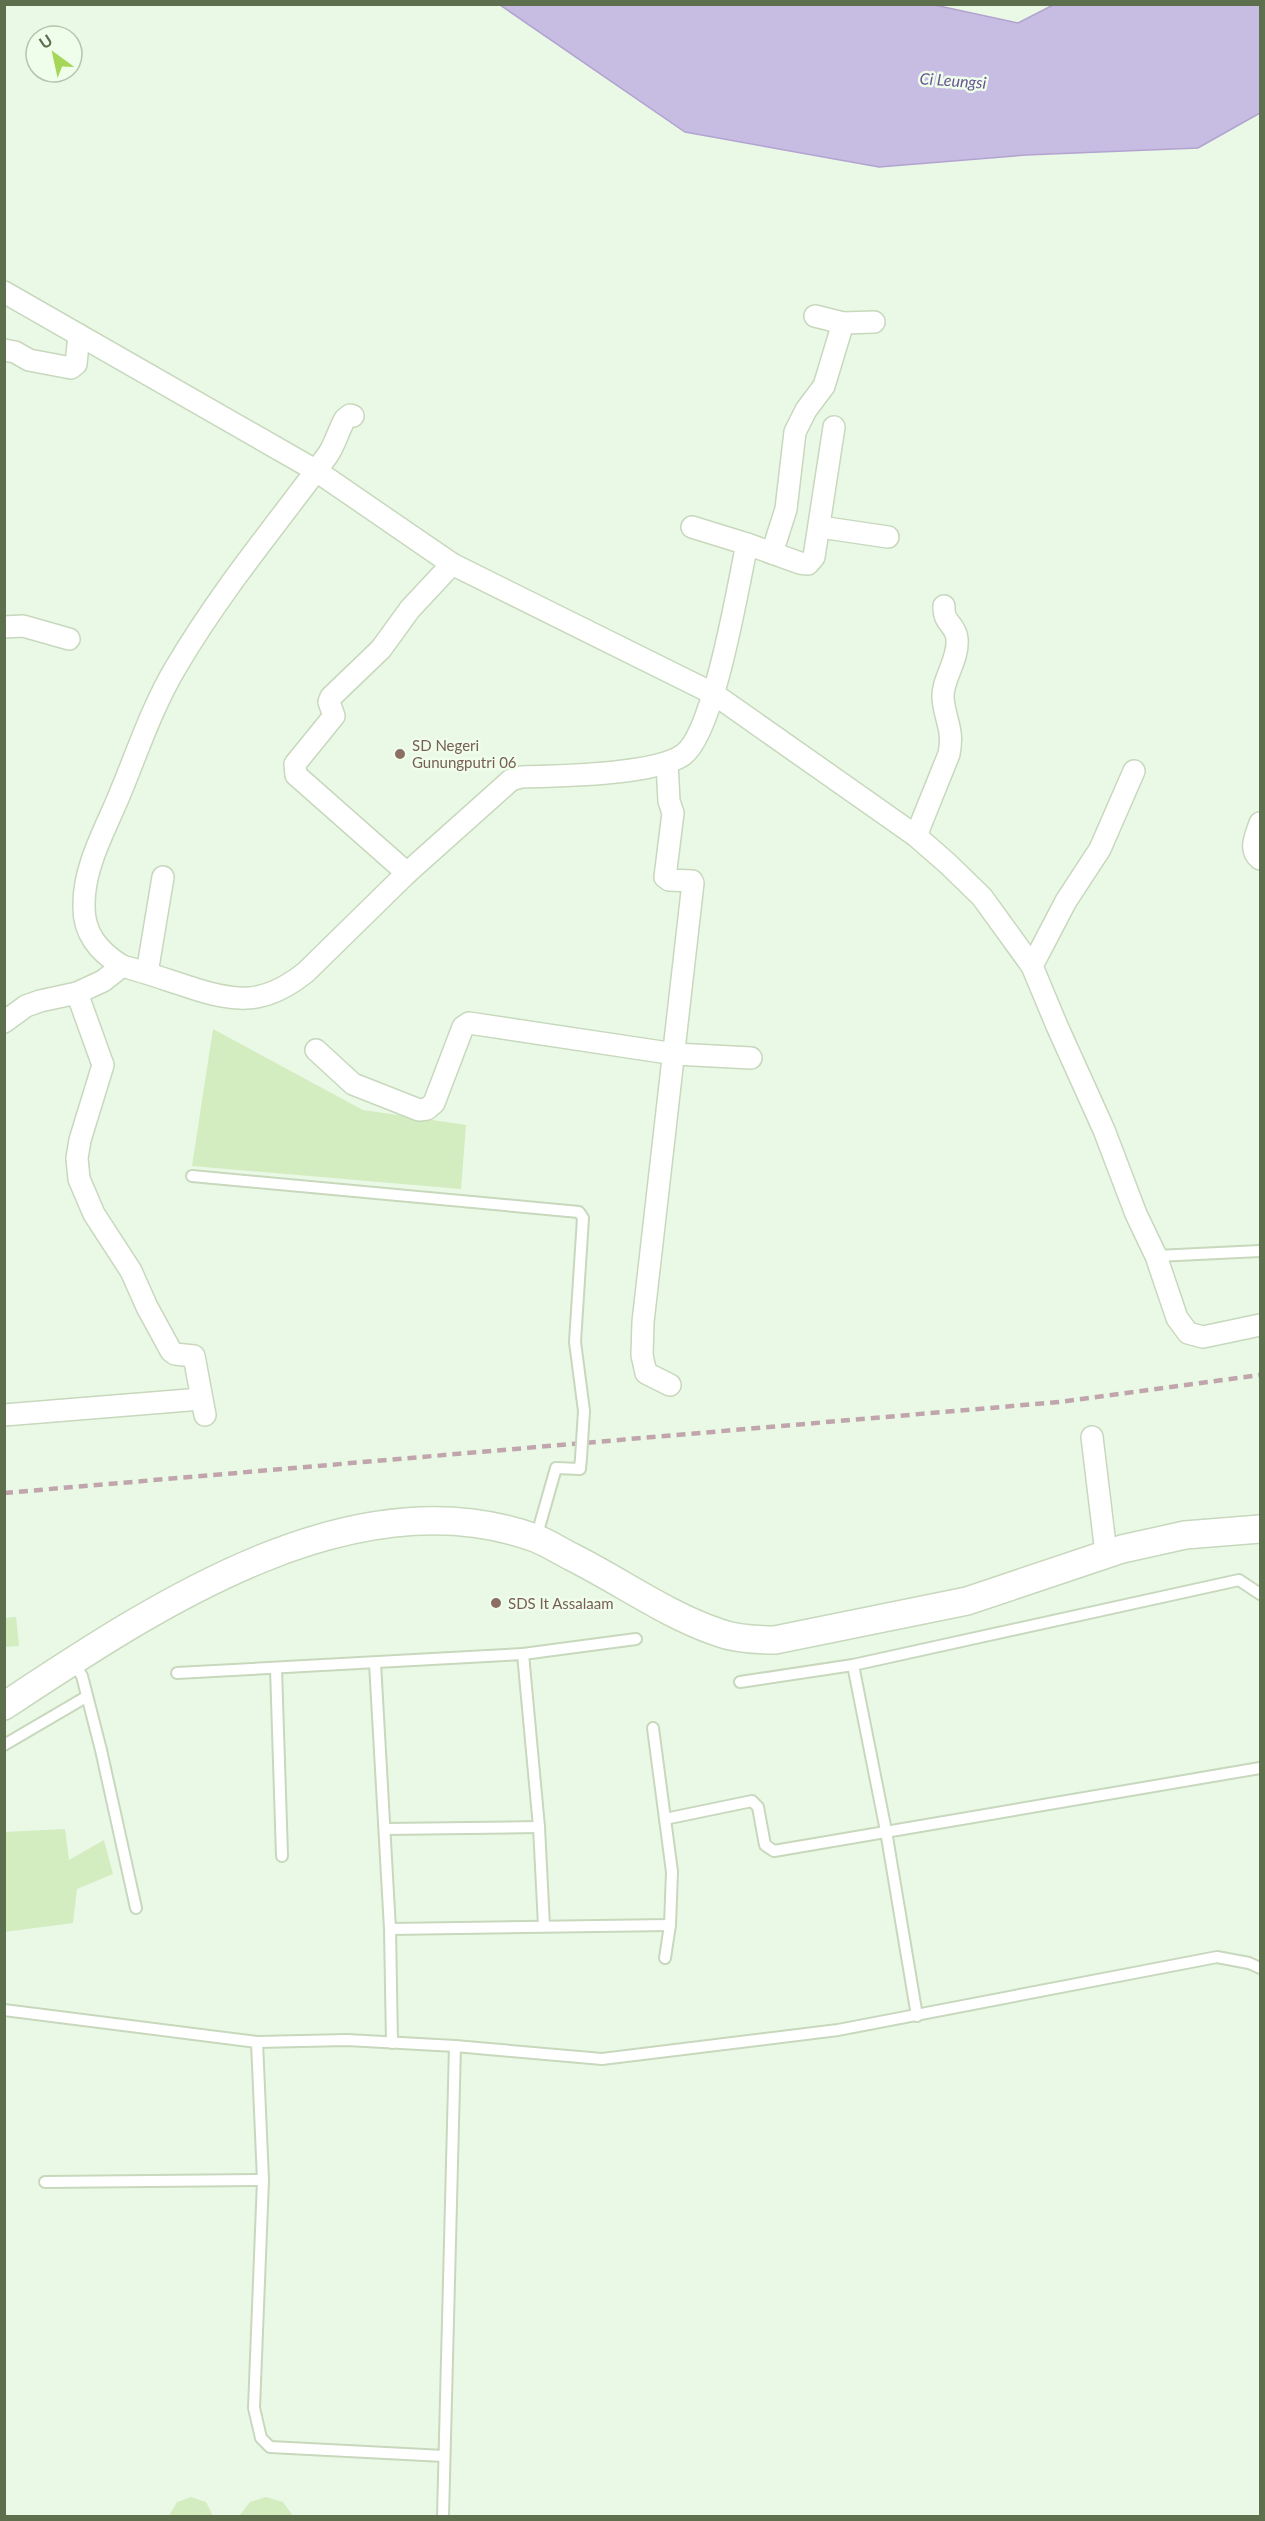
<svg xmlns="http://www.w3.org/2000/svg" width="1265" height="2521" viewBox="0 0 1265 2521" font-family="Lato,sans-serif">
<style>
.water{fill:#c7bce1;stroke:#b2a3d1;stroke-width:1.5}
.building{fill:#d3ecc0}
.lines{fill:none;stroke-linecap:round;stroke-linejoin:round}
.service-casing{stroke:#c7d8bd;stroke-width:14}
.minor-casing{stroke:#c7d8bd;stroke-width:24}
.tertiary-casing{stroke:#c7d8bd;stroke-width:30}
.service{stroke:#fff;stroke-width:10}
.minor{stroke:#fff;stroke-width:21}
.tertiary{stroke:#fff;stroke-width:27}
.rail{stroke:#c1a5ad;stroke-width:4.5;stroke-dasharray:9 6;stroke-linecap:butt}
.service-bridge-casing{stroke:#c7d8bd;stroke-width:14;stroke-linecap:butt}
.service-bridge{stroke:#fff;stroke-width:10}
.education-dot{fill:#8d6e63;stroke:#effdeb;stroke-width:2}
.labels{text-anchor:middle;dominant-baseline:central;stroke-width:5;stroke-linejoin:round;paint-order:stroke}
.education-label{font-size:15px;fill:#785e54;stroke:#effdeb;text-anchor:start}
.water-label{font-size:16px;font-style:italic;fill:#695494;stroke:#effdeb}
</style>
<rect width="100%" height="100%" fill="#eaf9e5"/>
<!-- water -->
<path class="water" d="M930,4L1018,23L1053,5H1260V113L1198,148L1026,155L879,167L685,132L500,5Z"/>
<!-- building -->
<g class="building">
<path d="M213,1029L363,1110L466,1125L461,1189L192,1166Z"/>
<path d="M16,1617L19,1646L4,1647V1618Z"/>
<path d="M65,1829L69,1860L104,1840L113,1874L77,1889L73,1923L4,1932V1832Z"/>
<path d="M191,2497L206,2502L213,2516H169L177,2502Z"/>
<path d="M266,2497L283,2502L293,2516H239L250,2502Z"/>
</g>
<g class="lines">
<defs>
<g id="service">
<path d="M192,1176L579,1212L583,1218L575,1342L584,1411"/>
<path d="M1156,1256L1260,1251"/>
<path d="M536,1538L556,1468L580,1469L581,1458"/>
<path d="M523,1654L636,1639"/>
<path d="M73,1662L82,1676L101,1750L136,1908"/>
<path d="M375,1663L390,1929L670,1925"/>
<path d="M853,1665L886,1831L917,2016"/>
<path d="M276,1668L282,1856"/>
<path d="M177,1673L523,1654L539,1827L544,1926"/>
<path d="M740,1682L853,1665L1239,1580L1260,1594"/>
<path d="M653,1728L672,1872L670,1925L665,1958"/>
<path d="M4,1745L86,1697"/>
<path d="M665,1819L752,1801L758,1807L765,1845L774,1851L1260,1768"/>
<path d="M385,1829L539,1827"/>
<path d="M390,1929L392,2043"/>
<path d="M4,2010L257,2042L347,2040L455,2046L602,2059L838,2030L1217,1957L1249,1963L1260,1968"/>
<path d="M257,2042L263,2180L254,2408L261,2438L270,2447L444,2456"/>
<path d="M45,2182L263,2180"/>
<path d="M443,2516L455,2046"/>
</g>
<g id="minor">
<path d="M4,292L315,470L452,564L714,694L916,836L947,863L982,897L1032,966L1057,1026L1104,1130L1136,1214L1156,1256L1177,1318L1188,1333L1203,1337L1260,1325"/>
<path d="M815,316L843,323L874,322"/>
<path d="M4,350L15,352L29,360L71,368L76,364L79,335"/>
<path d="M692,527L747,544"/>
<path d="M820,527L888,537"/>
<path d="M772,553L786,509L795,432L806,410L824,386L843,323"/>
<path d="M4,627L23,626L69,639"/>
<path d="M667,763L669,801L673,813L665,877L669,880L692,881L693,883L643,1322L642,1355L646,1373L670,1385"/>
<path d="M1260,823C1256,836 1248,849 1260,859"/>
<path d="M916,836L949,754C954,729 945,721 943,698C942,679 959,660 957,639C956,624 943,624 944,606"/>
<path d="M407,873L296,775L295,764L334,716L329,702L331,697L381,649L410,609L452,564"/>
<path d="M122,966C98,951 83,933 84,904C84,866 105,830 119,796C137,753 152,707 176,667C220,592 276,525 327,456C335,445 338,431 345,419L350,415L353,416"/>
<path d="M1032,966L1066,901L1100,849L1134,771"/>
<path d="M147,973L163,877"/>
<path d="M77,993L103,1065L80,1140L77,1158L79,1179L94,1214L131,1271L147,1307L171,1351L175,1354L194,1356L205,1415"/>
<path d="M4,1022L26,1006L40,1001L77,993L103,981L122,966C145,972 167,980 189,987C237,1003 265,1005 306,972L407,873L511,780L521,777C558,776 654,775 683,755C714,733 738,586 747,544L800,563L808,564L814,557L834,427"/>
<path d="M316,1050L353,1084L419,1110L427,1109L434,1103L463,1027L469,1023L675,1054L751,1058"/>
<path d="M4,1415L201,1399"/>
<path d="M1092,1437L1106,1553"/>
</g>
<path id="tertiary" d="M4,1706C151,1609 352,1472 535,1538C548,1543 560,1551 572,1557C620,1581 667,1615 717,1632C735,1639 756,1640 775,1640L967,1601L1122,1549L1185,1535L1260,1529"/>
</defs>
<!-- service casing -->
<use href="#service" class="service-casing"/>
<!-- minor casing -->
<use href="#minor" class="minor-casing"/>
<!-- tertiary casing -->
<use href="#tertiary" class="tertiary-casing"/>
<!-- service -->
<use href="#service" class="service"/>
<!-- minor -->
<use href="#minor" class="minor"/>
<!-- tertiary -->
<use href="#tertiary" class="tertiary"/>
<!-- rail -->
<path class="rail" d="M4,1493L1059,1402L1260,1375"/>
<defs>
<path id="service-bridge" d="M581,1458L584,1411"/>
</defs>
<!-- service-bridge casing -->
<use href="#service-bridge" class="service-bridge-casing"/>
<!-- service-bridge -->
<use href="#service-bridge" class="service-bridge"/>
</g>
<!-- markers -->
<g class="education-dot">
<circle cx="400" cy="754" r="6"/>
<circle cx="496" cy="1603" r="6"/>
</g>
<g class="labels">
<!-- education labels -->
<g class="education-label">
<text x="412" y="745">SD Negeri<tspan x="412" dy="17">Gunungputri 06</tspan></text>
<text x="508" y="1603">SDS It Assalaam</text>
</g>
<!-- water labels -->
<g class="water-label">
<text transform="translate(953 80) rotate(4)">Ci Leungsi</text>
</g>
</g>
<!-- border -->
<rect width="1265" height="2521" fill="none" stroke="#5e6f4d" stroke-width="12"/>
<!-- north arrow -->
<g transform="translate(54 54) rotate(327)"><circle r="28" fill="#effdeb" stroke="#b5c4ac" stroke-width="1.5"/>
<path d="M0-4.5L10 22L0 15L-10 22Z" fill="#a5d658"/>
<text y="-9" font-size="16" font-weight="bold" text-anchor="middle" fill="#5e6f4d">U</text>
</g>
</svg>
